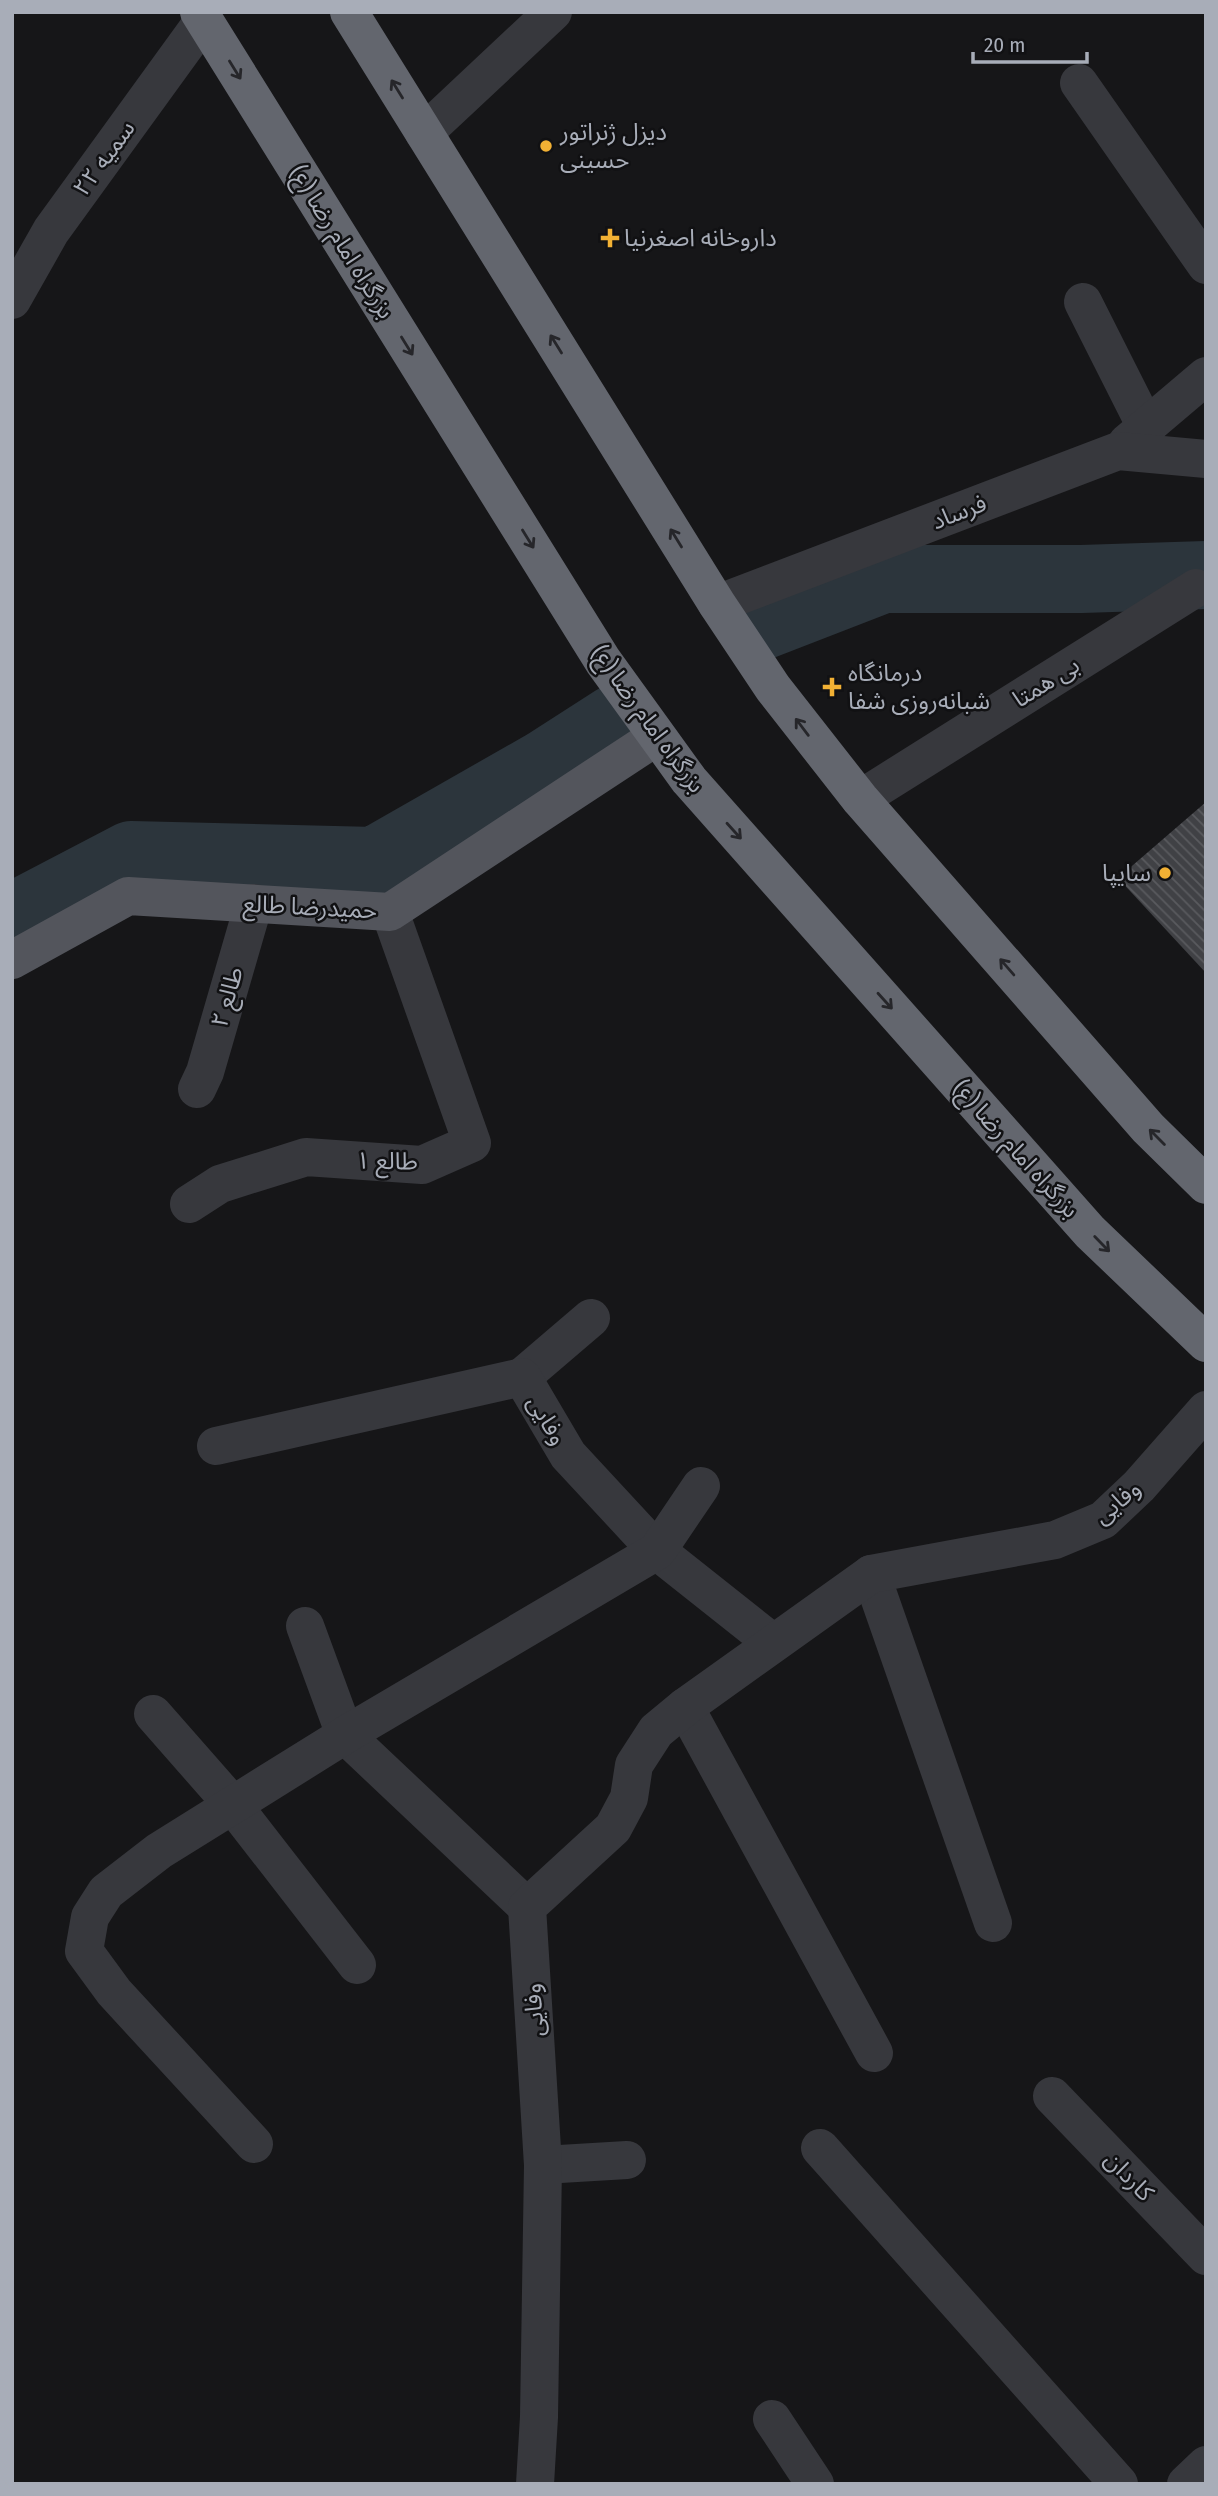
<svg xmlns="http://www.w3.org/2000/svg" width="1218" height="2496" viewBox="0 0 1218 2496" font-family="'Fira Sans Condensed','Noto Sans Arabic',sans-serif">
<style>
.lines{fill:none;stroke-linecap:round;stroke-linejoin:round}
.river{stroke:#2c353c;stroke-width:68}
.building{fill:url(#building-back-hatch)}
.minor{stroke:#37383d;stroke-width:38}
.major{stroke:#53555c;stroke-width:38}
.highway{stroke:#63666e;stroke-width:38}
.oneway{stroke:#26262a}
.poi-dot{fill:#f2b134;stroke:#111113;stroke-width:2.5}
.labels{text-anchor:middle;dominant-baseline:central;stroke-width:5;stroke-linejoin:round;paint-order:stroke}
.poi-label{font-size:24px;fill:#a8adb8;stroke:#111113;text-anchor:start}
.street-label{font-size:24px;fill:#a8adb8;stroke:#111113}
</style>
<defs>
<pattern id="building-back-hatch" width="6" height="6" patternUnits="userSpaceOnUse" patternTransform="scale(1.75)"><rect width="6" height="6" fill="#404145"/><path d="M-1 5l2 2M0 0l6 6M5-1l2 2" fill="none" stroke="#595a5e"/></pattern>
</defs>
<rect width="100%" height="100%" fill="#161618"/>
<g class="lines">
<!-- river -->
<g class="river">
<path d="M754,629L883,579H1081L1206,575"/>
<path d="M12,917L131,855L374,861L544,764L614,719"/>
</g>
</g>
<!-- building -->
<path class="building" d="M1206,802V973L1118,878Z"/>
<g class="lines">
<!-- minor -->
<g class="minor">
<path d="M1079,83L1206,265"/>
<path d="M424,133L553,12"/>
<path d="M12,300L51,231L204,20"/>
<path d="M1083,302L1146,427"/>
<path d="M1127,443L1206,376"/>
<path d="M717,604L1118,451L1206,459"/>
<path d="M860,799L1196,588"/>
<path d="M197,1089L205,1072L254,903"/>
<path d="M189,1204L220,1184L306,1157L422,1165L472,1143L390,912"/>
<path d="M522,1377L591,1318"/>
<path d="M216,1446L522,1377L568,1455L657,1551L773,1643"/>
<path d="M871,1574L993,1923"/>
<path d="M305,1626L345,1735L527,1907"/>
<path d="M685,1707L874,2053"/>
<path d="M153,1714L232,1804L357,1965"/>
<path d="M1052,2096L1206,2256"/>
<path d="M254,2144L114,1992L84,1951L90,1917L106,1892L159,1851L345,1735L657,1551L701,1486"/>
<path d="M820,2148L1119,2484"/>
<path d="M543,2165L627,2160"/>
<path d="M772,2419L815,2484"/>
<path d="M535,2484L539,2417L543,2165L527,1907L613,1828L629,1798L634,1765L656,1731L685,1707L871,1574L1055,1540L1103,1520L1139,1486L1206,1410"/>
<path d="M1186,2484L1206,2465"/>
</g>
<!-- major -->
<path class="major" d="M12,960L128,896L390,912L656,737"/>
<!-- highway -->
<g class="highway">
<path d="M199,12L603,661L689,780L1090,1232L1206,1343"/>
<path d="M349,12L717,604L773,688L860,799L1148,1128L1206,1185"/>
</g>
</g>
<!-- one-way arrows -->
<defs><path id="oneway-shaft" d="M-6 0H5M1.5-3L5.5 0L1.5 3" fill="none" stroke-width="1.6" stroke-linecap="round" stroke-linejoin="round" transform="scale(1.75)"/></defs>
<g class="oneway">
<use href="#oneway-shaft" transform="translate(235 70) rotate(58)"/>
<use href="#oneway-shaft" transform="translate(397 89) rotate(-122)"/>
<use href="#oneway-shaft" transform="translate(556 344) rotate(-122)"/>
<use href="#oneway-shaft" transform="translate(407 346) rotate(58)"/>
<use href="#oneway-shaft" transform="translate(676 538) rotate(-122)"/>
<use href="#oneway-shaft" transform="translate(528 539) rotate(58)"/>
<use href="#oneway-shaft" transform="translate(802 727) rotate(-127)"/>
<use href="#oneway-shaft" transform="translate(734 831) rotate(48)"/>
<use href="#oneway-shaft" transform="translate(1007 967) rotate(-131)"/>
<use href="#oneway-shaft" transform="translate(885 1001) rotate(48)"/>
<use href="#oneway-shaft" transform="translate(1157 1137) rotate(-135)"/>
<use href="#oneway-shaft" transform="translate(1102 1244) rotate(46)"/>
</g>
<!-- markers -->
<g class="poi-dot">
<circle cx="546" cy="146" r="7"/>
<path d="M606.5 227.5h7v7h7v7h-7v7h-7v-7h-7v-7h7z"/>
<path d="M828.5 676.5h7v7h7v7h-7v7h-7v-7h-7v-7h7z"/>
<circle cx="1165" cy="873" r="7"/>
</g>
<g class="labels">
<!-- poi labels -->
<g class="poi-label">
<text x="560" y="132">دیزل ژنراتور<tspan x="560" dy="28">حسینی</tspan></text>
<text x="624" y="238">داروخانه اصغرنیا</text>
<text x="848" y="673">درمانگاه<tspan x="848" dy="28">شبانه‌روزی شفا</tspan></text>
<text x="1151" y="873" text-anchor="end">سایپا</text>
</g>
<!-- street labels -->
<g class="street-label">
<text transform="translate(104 158) rotate(-54)">سمیه ۲۲</text>
<text transform="translate(342 242) rotate(58)">بزرگراه امام رضا (ع)</text>
<text transform="translate(959 512) rotate(-21)">فرساد</text>
<text transform="translate(1046 682) rotate(-32)">بی همتا</text>
<text transform="translate(648 719) rotate(54)">بزرگراه امام رضا (ع)</text>
<text transform="translate(310 907) rotate(3)">حمیدرضا طالع</text>
<text transform="translate(227 997) rotate(-74)">طالع ۲</text>
<text transform="translate(1016 1149) rotate(48)">بزرگراه امام رضا (ع)</text>
<text transform="translate(387 1161) rotate(1)">طالع ۱</text>
<text transform="translate(547 1420) rotate(59)">وفایی</text>
<text transform="translate(1117 1502) rotate(-40)">وفایی</text>
<text transform="translate(534 2010) rotate(-94)">وفایی</text>
<text transform="translate(1129 2176) rotate(46)">کاردان</text>
</g>
</g>
<!-- border -->
<rect width="1218" height="2496" fill="none" stroke="#a8adb8" stroke-width="28"/>
<!-- scale -->
<path d="M973 52v10h114v-10" fill="none" stroke="#a8adb8" stroke-width="3.5"/>
<text x="984" y="52" font-size="21" fill="#a8adb8" stroke="#111113" stroke-width="5" paint-order="stroke">20 m</text>
</svg>
